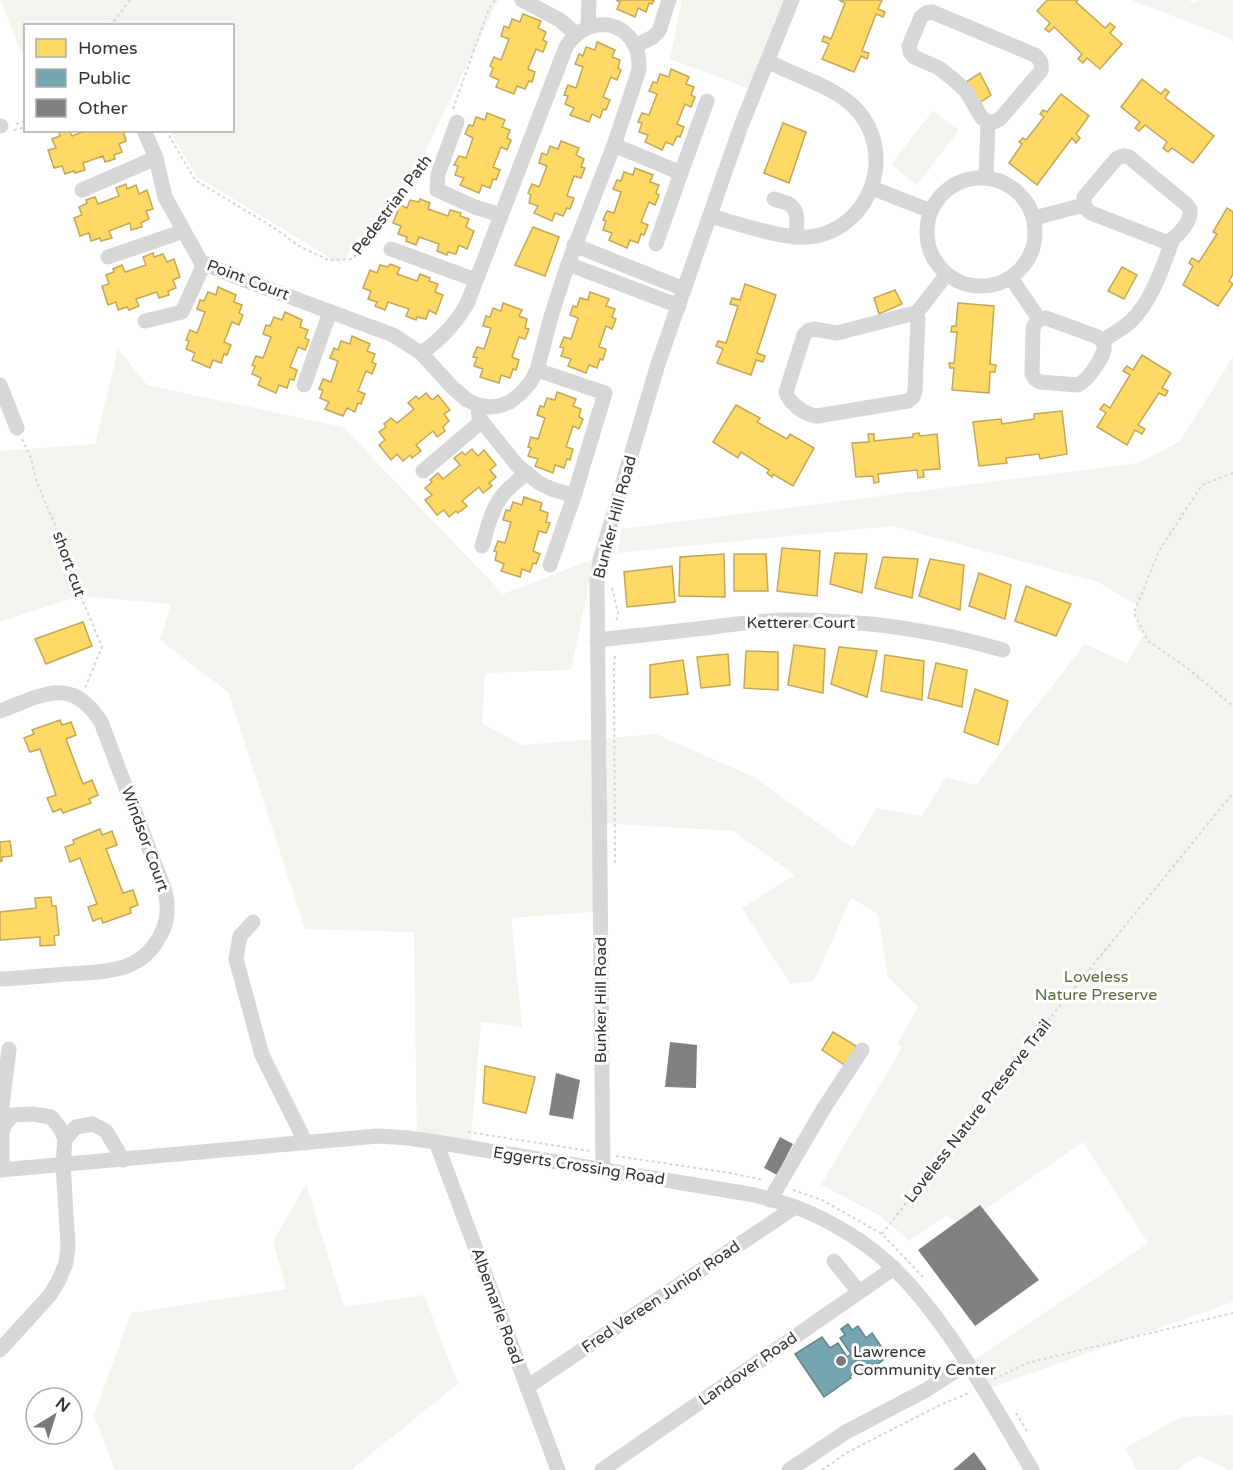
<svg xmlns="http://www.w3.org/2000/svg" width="1233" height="1470" viewBox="0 0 1233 1470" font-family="'Varela Round',sans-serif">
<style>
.green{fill:#f1f5ed}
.homes{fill:#ffd966;stroke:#c2a757;stroke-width:1.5}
.public{fill:#76a5af;stroke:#62838a;stroke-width:1.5}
.building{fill:#818181}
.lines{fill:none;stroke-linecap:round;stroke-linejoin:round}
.path{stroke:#d6d6d6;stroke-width:2;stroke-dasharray:3 3;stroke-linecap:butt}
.minor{stroke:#d7d7d7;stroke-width:15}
.poi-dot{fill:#7a7a7a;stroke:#fff;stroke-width:2}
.labels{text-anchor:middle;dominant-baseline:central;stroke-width:6;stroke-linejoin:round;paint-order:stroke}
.street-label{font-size:16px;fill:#333;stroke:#fff}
.park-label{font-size:16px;fill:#56703f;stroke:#fff}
.poi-label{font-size:16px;fill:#333;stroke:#fff;text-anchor:start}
</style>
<rect width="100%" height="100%" fill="#fff"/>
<!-- green -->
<g class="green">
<path d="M0,0H498L416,171L340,264L196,176L170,131L232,130V26H26L25,61Z"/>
<path d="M682,0H789L755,91L670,59Z"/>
<path d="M1131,0H1189L1193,3L1199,0H1233V42L1229,38Z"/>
<path d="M933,111L959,130L917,185L891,164Z"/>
<path d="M118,349L147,385L343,427L503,594L594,559L571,670L485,673L482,723L522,745L656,734L754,777L853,848L876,808L922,816L946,777L976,785L1019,728L1085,644L1127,663L1144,633L1137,631L1136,605L1098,582L892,526L617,553L622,529L1139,463L1180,441L1233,357V1302L978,1392L964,1367L1148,1243L1083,1142L961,1226L947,1215L909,1241L879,1215L821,1185L902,1047L897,1044L918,1007L888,977L878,914L851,898L814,981L790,984L742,908L795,875L733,831L599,823L603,911L511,918L522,1027L481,1022L470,1151L417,1145L414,932L305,929L228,692L160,640L171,604L79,596L0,622V451L95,444Z"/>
<path d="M306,1184L344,1307L424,1295L458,1384L351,1470H115L94,1415L131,1313L286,1289L273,1241Z"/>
<path d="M1233,1415V1470H1226V1468L1198,1456L1176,1470H1137L1125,1448L1181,1417Z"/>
</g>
<!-- homes -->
<g class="homes">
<path d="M616,0H654L652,4L649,3L646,12L638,8L635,17L617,9L620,2Z"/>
<path d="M839,0H882L878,9L885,12L883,17L876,14L862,51L869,53L867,59L861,56L854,72L822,59L829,44L822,41L824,36L831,39L845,3Z"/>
<path d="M1047,0H1078L1076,2L1105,28L1110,23L1115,27L1110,33L1122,44L1100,69L1087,58L1083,63L1078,59L1082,54L1054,27L1049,32L1045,29L1050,23L1037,11Z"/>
<path d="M523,14L541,21L538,28L546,32L543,40L547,42L543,52L536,49L528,69L535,72L532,82L529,81L525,89L517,86L514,94L496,87L499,80L490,76L493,68L490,66L494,57L501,60L509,39L501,36L504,26L509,28L512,19L520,22Z"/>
<path d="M597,42L615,50L612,57L620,60L618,68L621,70L617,80L611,77L603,97L610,100L606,110L603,109L600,118L592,114L589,122L570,115L574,108L565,104L568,96L564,95L568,85L576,88L583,67L575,64L579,54L583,56L586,47L595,50Z"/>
<path d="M671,69L689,77L686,84L694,87L691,95L695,97L691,107L685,104L677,124L684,127L680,137L677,136L673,145L666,142L662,150L645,142L648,135L639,132L642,123L638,122L642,113L649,115L657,94L649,91L653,82L657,83L660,74L669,77Z"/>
<path d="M980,73L991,95L978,104L966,82Z"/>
<path d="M1142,79L1161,94L1165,89L1169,92L1165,98L1214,136L1193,163L1172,148L1168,152L1163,148L1167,142L1145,125L1139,131L1135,128L1140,122L1121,107Z"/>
<path d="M1061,94L1089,116L1076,134L1080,138L1076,143L1072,138L1037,185L1009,163L1022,144L1019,142L1023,138L1026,140L1044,117L1040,114L1043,110L1047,112Z"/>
<path d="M487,113L505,120L502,127L510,130L507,138L511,140L507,150L501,147L493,167L500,170L496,180L493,179L490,188L482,185L479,193L460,185L464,178L455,175L458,166L454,165L459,156L466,158L473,138L465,134L469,125L473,126L476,117L485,120Z"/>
<path d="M783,123L806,132L789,183L764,173Z"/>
<path d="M65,130H69L72,136L87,130H123L126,141L119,144L122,152L114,155L115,159L105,162L103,156L83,163L85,170L75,173L74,171L65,174L62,166L54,168L48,150L56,148L52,139L60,136L59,132Z"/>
<path d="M561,141L579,148L576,155L584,159L581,167L585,168L581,178L574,176L567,196L574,198L570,209L567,208L563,216L555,213L552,221L534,213L538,206L529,203L531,195L528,193L532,184L539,187L547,166L539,163L542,153L547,155L550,146L558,149Z"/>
<path d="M635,168L653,175L650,182L659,185L656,193L659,195L655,205L649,202L641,222L648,225L644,235L641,234L638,243L630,240L627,248L609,240L612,233L603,230L606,221L603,220L607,211L614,213L621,192L613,189L617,180L621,181L624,172L633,175Z"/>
<path d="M126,184L127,189L136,185L139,194L147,190L153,209L146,211L149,219L141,223L142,227L131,230L130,223L109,231L112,238L101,241L100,238L91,241L89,233L80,236L74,218L82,215L79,207L87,203L86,200L95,197L98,204L119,196L116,188Z"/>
<path d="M420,199L430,203L428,209L448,216L450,210L461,213L460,216L469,219L466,227L474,231L467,249L459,245L456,254L448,252L447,255L437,251L439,244L419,237L416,245L406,241L407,237L398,234L401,226L393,223L400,205L407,208L410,200L419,202Z"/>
<path d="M1227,208L1233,212V274L1229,281L1233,284L1218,306L1183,285L1193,266L1189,263L1192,258L1199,262L1217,234L1213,232Z"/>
<path d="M533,227L559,237L545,276L515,265Z"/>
<path d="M153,253L154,257L163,254L167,262L174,259L180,277L173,280L176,288L168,291L169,295L159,298L157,292L136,299L139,306L129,310L127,307L118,310L116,302L108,305L102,286L109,284L106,275L114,272L113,269L122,265L125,272L146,265L143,257Z"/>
<path d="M390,264L400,268L397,274L417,281L420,274L430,278L429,281L438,284L435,292L443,295L436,314L429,310L426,319L417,317L416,320L406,316L409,309L388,302L385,310L375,306L377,302L368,299L371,291L363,288L370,270L377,273L380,265L388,267Z"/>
<path d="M1122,267L1137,275L1124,299L1108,291Z"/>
<path d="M745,284L776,295L757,353L765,356L763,362L756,360L751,375L717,363L723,349L716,346L718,341L726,343L738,306L730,304L732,298L740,300Z"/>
<path d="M218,287L236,295L234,302L242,305L239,313L243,315L239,325L232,322L224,342L231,345L227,355L224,354L221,363L213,360L210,368L192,360L195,353L186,349L189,341L186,340L190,330L197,333L205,312L197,309L200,300L204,301L208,292L216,295Z"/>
<path d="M895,290L902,304L879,314L874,298Z"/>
<path d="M590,292L609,299L606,306L615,309L612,317L616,319L612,329L606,326L599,347L606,349L603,360L600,359L597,368L589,365L586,373L568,366L571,359L561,356L564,348L560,347L564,337L571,339L578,318L570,315L573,306L577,307L580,298L588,300Z"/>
<path d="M503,303L522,310L519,316L527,319L525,328L529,329L525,339L519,337L512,357L519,360L516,370L513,369L510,378L501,375L499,383L480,377L483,369L474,366L477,358L473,357L477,347L484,349L491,328L483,326L486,316L490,317L493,308L501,311Z"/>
<path d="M958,303L994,306L990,364L996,365L995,372H990L989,393L952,390L954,368H950L949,363H954L957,332H951L952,326H956Z"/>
<path d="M285,312L302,320L300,327L308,330L305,338L309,340L305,350L298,347L290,367L297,370L294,380L290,379L287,388L279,385L276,393L258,385L261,378L252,374L255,366L252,365L256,356L263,358L271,337L263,334L266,325L270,326L274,317L282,320Z"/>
<path d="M352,336L370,344L367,351L375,354L372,362L376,364L372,374L366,371L358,391L365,394L361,404L358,403L355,412L347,408L343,416L325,409L329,402L320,398L323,390L319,389L323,379L331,382L338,361L330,358L334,348L338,350L341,341L350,344Z"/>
<path d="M1142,355L1171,373L1162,388L1168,391L1165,396L1159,393L1138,425L1145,429L1142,434L1135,430L1127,445L1097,427L1106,413L1100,409L1104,404L1110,408L1130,375L1123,371L1127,366L1133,370Z"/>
<path d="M557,392L576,399L573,406L581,409L579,417L583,419L579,429L573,426L566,447L573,449L570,460L567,459L564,468L555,465L553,473L535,466L538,459L528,456L531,448L528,447L531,437L538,439L545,418L537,415L540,406L544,407L547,398L555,400Z"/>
<path d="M426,393L432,400L438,395L450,410L444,414L449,421L443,427L445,431L437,437L433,431L416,445L421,451L412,458L410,455L403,461L397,454L391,460L379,445L385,440L379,432L386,427L384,424L391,418L397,423L414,409L408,403L416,396L419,399Z"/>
<path d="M736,405L760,418L757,422L787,439L790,434L814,448L793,486L773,474L772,477L767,473L769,470L741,452L738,458L713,442Z"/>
<path d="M1062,411L1067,454L1040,459L1039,454L1006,458L1007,463L979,466L973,422L1001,419L1002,424L1034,419V414Z"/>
<path d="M919,433L920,436L937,434L940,469L923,470L924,477L918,478L917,470L878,474L879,482L874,483L873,476L856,477L852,443L869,442L868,434H874V441L913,437V434Z"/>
<path d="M472,449L478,456L484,450L496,465L490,470L496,477L489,483L492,486L483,493L479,487L462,501L467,506L458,513L456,511L449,517L444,510L437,515L425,500L432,495L425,488L432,482L430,480L438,473L443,479L460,465L454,458L462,452L465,455Z"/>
<path d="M524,497L542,503L540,510L548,513L546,522L550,523L546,533L539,531L533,551L540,554L536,564L533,563L530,572L522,569L520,577L501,571L504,564L495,560L497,552L494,551L498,541L505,543L511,522L503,520L506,510L510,511L513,502L522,505Z"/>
<path d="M782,548L820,551L817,596L777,591Z"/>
<path d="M835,553L867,554L862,593L830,584Z"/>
<path d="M724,554L725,597L679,596L680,557Z"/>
<path d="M734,554H766L768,591H734Z"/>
<path d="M883,557L918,559L912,598L875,588Z"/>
<path d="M930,559L964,565L960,610L919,596Z"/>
<path d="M672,566L675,602L627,607L624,572Z"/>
<path d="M979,573L1011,585L1005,619L969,606Z"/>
<path d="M1026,586L1071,604L1056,636L1015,621Z"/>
<path d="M83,622L92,646L46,664L35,639Z"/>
<path d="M794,645L825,649L823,693L788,685Z"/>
<path d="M839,647L877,651L867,697L831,684Z"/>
<path d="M746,651L778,652V690L744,688Z"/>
<path d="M728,654L730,685L701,688L697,657Z"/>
<path d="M885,655L924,661L922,700L881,691Z"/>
<path d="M683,660L688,694L650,698V665Z"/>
<path d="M936,663L967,670L962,707L928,698Z"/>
<path d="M975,689L1008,701L998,745L964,732Z"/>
<path d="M60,720L62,725L71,722L76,735L66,739L83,784L92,780L98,795L89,799L91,803L63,813L61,809L53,812L47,798L56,795L40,749L30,752L24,738L34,734L32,730Z"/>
<path d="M100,829L102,835L112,831L117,845L106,849L123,893L133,890L138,905L130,908L131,913L103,923L101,918L93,921L88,907L97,904L80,858L70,862L65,847L74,844L73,840Z"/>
<path d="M0,841V842L10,841L12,856L2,857V861L0,862Z"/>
<path d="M51,897L52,906H56L59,935L54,936L55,945L40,946V937L0,940V912L36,908L35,898Z"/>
<path d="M833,1032L856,1046L846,1066L822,1050Z"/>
<path d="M485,1066L535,1077L526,1113L483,1103Z"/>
</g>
<!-- public -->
<path class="public" d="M848,1324L852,1330L858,1326L866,1338L872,1333L883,1349L878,1353L883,1360L865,1374L856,1361L852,1364L857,1371L850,1376L851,1378L824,1397L795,1354L822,1337L830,1348L838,1343L847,1357L851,1354L840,1338L845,1335L841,1329Z"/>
<!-- building -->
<g class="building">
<path d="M670,1042L697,1045L696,1088L665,1087Z"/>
<path d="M556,1073L580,1080L573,1119L549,1115Z"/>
<path d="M780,1137L793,1144L782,1165L779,1176L764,1168Z"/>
<path d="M980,1205L1039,1280L975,1326L918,1250Z"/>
<path d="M974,1452L987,1470H953Z"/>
</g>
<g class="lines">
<!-- path -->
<g class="path">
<path d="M110,26L130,0"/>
<path d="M453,109L489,8L495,0"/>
<path d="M16,124L26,121"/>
<path d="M14,130L26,127"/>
<path d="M166,130L195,180L273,227L299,246L328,260L353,259L378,228L399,192L428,159"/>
<path d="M22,439L31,458L36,480L54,523L71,573L102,647L85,688"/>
<path d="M1233,473L1202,485L1159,551L1134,613L1148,641L1186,667L1233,706"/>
<path d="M612,588L618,613L616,623"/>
<path d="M615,863L614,671L615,653"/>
<path d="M468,1132L590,1151"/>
<path d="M616,1156L730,1173L764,1180"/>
<path d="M793,1190L822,1200L882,1234L923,1277"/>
<path d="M882,1234L1019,1056L1233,793"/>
<path d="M994,1379L1027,1363L1233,1313"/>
<path d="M1016,1413L1027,1431"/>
<path d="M822,1470L848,1452L938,1406L971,1392"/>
</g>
<!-- minor -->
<g class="minor">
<path d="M522,0L560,20L576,34"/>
<path d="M932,12L1035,55C1041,60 1042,64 1041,71L1000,119L994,122H988L982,118L966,91L953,79L939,68L914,57L910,52L909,46L921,17L926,13Z"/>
<path d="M588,27L589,0"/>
<path d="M635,46L653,37L659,31L669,0"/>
<path d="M457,122L438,174L437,190L475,207L501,215"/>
<path d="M0,126H1"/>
<path d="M144,130L156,158L165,197L201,262L239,278L393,335L421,353L452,387L467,400L478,405L489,407L499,406L510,402L520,394L530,383L537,370L552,313L568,264L614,145L639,70C639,61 639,54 635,46C620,15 582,20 566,47L467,304C455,324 441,340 421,353"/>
<path d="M614,145L681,173L656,244"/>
<path d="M1123,156L1129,157L1187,205C1190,209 1191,210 1190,215C1188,225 1175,240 1166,242L1091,213C1085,209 1084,205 1084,197L1117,158Z"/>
<path d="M681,173L707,101"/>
<circle cx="981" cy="232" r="54"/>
<path d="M986,178L988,122"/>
<path d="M872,188L931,211"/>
<path d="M82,190L156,158"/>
<path d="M774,199C778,201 785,202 789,204C800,211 797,226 795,237"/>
<path d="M710,216C737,223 781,239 808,237C872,231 899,150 853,106C831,85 794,76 768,61"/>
<path d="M1034,218L1084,205"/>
<path d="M574,245L684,289"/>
<path d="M391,249L476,280"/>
<path d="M108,257L184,231"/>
<path d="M568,264L679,306"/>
<path d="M1011,278L1039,319"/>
<path d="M911,314L915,315L918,318L915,391L913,397L908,401L817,416C806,415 789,404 786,392L804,335L809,330L814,329L837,333Z"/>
<path d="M915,315L947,274"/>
<path d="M1046,318L1098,337C1101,340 1103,340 1104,345C1107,354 1087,381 1078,385L1040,382L1035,379L1032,374L1033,329C1035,321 1039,319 1046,318Z"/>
<path d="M145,321L182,312L204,264"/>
<path d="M1102,341C1111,335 1122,329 1130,322C1151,303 1163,267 1172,241"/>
<path d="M537,370L605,393L574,496L550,565"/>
<path d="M0,385L17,428"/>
<path d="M304,385L330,312"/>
<path d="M478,405L479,418L517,465L539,483L552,489L574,496"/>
<path d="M423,471L482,421"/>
<path d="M482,546C487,531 490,513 499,500C506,489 517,481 527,473"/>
<path d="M597,640C634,636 670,632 706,628C734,624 763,620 792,620C864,620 934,630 1003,650"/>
<path d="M0,711C43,695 71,675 101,722L165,891C169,910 168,924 157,941C137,974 100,972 65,974C44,976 22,978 0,979"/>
<path d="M253,922L240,936L236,959L262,1055L306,1143"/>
<path d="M5,1124L2,1106L9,1049"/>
<path d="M65,1139L76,1127L93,1124L106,1131L123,1160"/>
<path d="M436,1142L558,1470"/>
<path d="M603,1169L597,581L600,560L658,364L741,126L792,0"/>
<path d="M0,1170L378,1136L408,1138L436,1142L755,1195C768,1199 782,1202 795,1207C813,1213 831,1223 848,1233C893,1260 924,1299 953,1341C981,1382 1006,1426 1032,1470"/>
<path d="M770,1200L824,1108L862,1050"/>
<path d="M834,1261L859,1292"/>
<path d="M0,1350L50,1295L59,1280L66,1263L68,1246L63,1165L65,1139L60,1128L51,1117L33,1114L13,1115L5,1124L2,1133V1170"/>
<path d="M527,1387L795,1207"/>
<path d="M602,1470L894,1268"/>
<path d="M789,1470L846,1432L926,1390L968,1363"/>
</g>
</g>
<!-- markers -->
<circle class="poi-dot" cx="841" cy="1361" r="6"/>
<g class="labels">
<!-- street labels -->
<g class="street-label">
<text transform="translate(392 205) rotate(-53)">Pedestrian Path</text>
<text transform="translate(248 280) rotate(21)">Point Court</text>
<text transform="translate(615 517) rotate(-75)">Bunker Hill Road</text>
<text transform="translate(69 564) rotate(70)">short cut</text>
<text x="801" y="623">Ketterer Court</text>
<text transform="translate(145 839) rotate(70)">Windsor Court</text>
<text transform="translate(601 1000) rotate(-90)">Bunker Hill Road</text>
<text transform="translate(978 1111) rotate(-52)">Loveless Nature Preserve Trail</text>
<text transform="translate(579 1166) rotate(9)">Eggerts Crossing Road</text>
<text transform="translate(661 1297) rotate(-34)">Fred Vereen Junior Road</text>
<text transform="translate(497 1306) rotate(70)">Albemarle Road</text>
<text transform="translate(748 1369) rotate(-35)">Landover Road</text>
</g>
<!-- park labels -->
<g class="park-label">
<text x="1096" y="977">Loveless<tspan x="1096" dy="18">Nature Preserve</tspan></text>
</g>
<!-- poi labels -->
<g class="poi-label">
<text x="853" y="1352">Lawrence<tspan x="853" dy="18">Community Center</tspan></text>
</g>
</g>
<!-- legend -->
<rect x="24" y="24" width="210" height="108" fill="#ffffff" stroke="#adadad" stroke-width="1.5"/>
<rect x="36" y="39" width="30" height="18" fill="#ffd966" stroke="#adadad" stroke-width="1.5"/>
<text x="78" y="54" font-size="18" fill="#333333">Homes</text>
<rect x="36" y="69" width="30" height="18" fill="#76a5af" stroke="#adadad" stroke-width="1.5"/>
<text x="78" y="84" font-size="18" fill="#333333">Public</text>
<rect x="36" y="99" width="30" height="18" fill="#818181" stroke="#adadad" stroke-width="1.5"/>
<text x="78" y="114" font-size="18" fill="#333333">Other</text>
<!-- north arrow -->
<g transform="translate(54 1416) rotate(38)"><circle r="28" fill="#ffffff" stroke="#adadad" stroke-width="1.5"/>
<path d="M0-4.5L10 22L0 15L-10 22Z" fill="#7a7a7a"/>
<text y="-9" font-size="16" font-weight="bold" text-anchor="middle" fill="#333333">N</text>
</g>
</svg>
